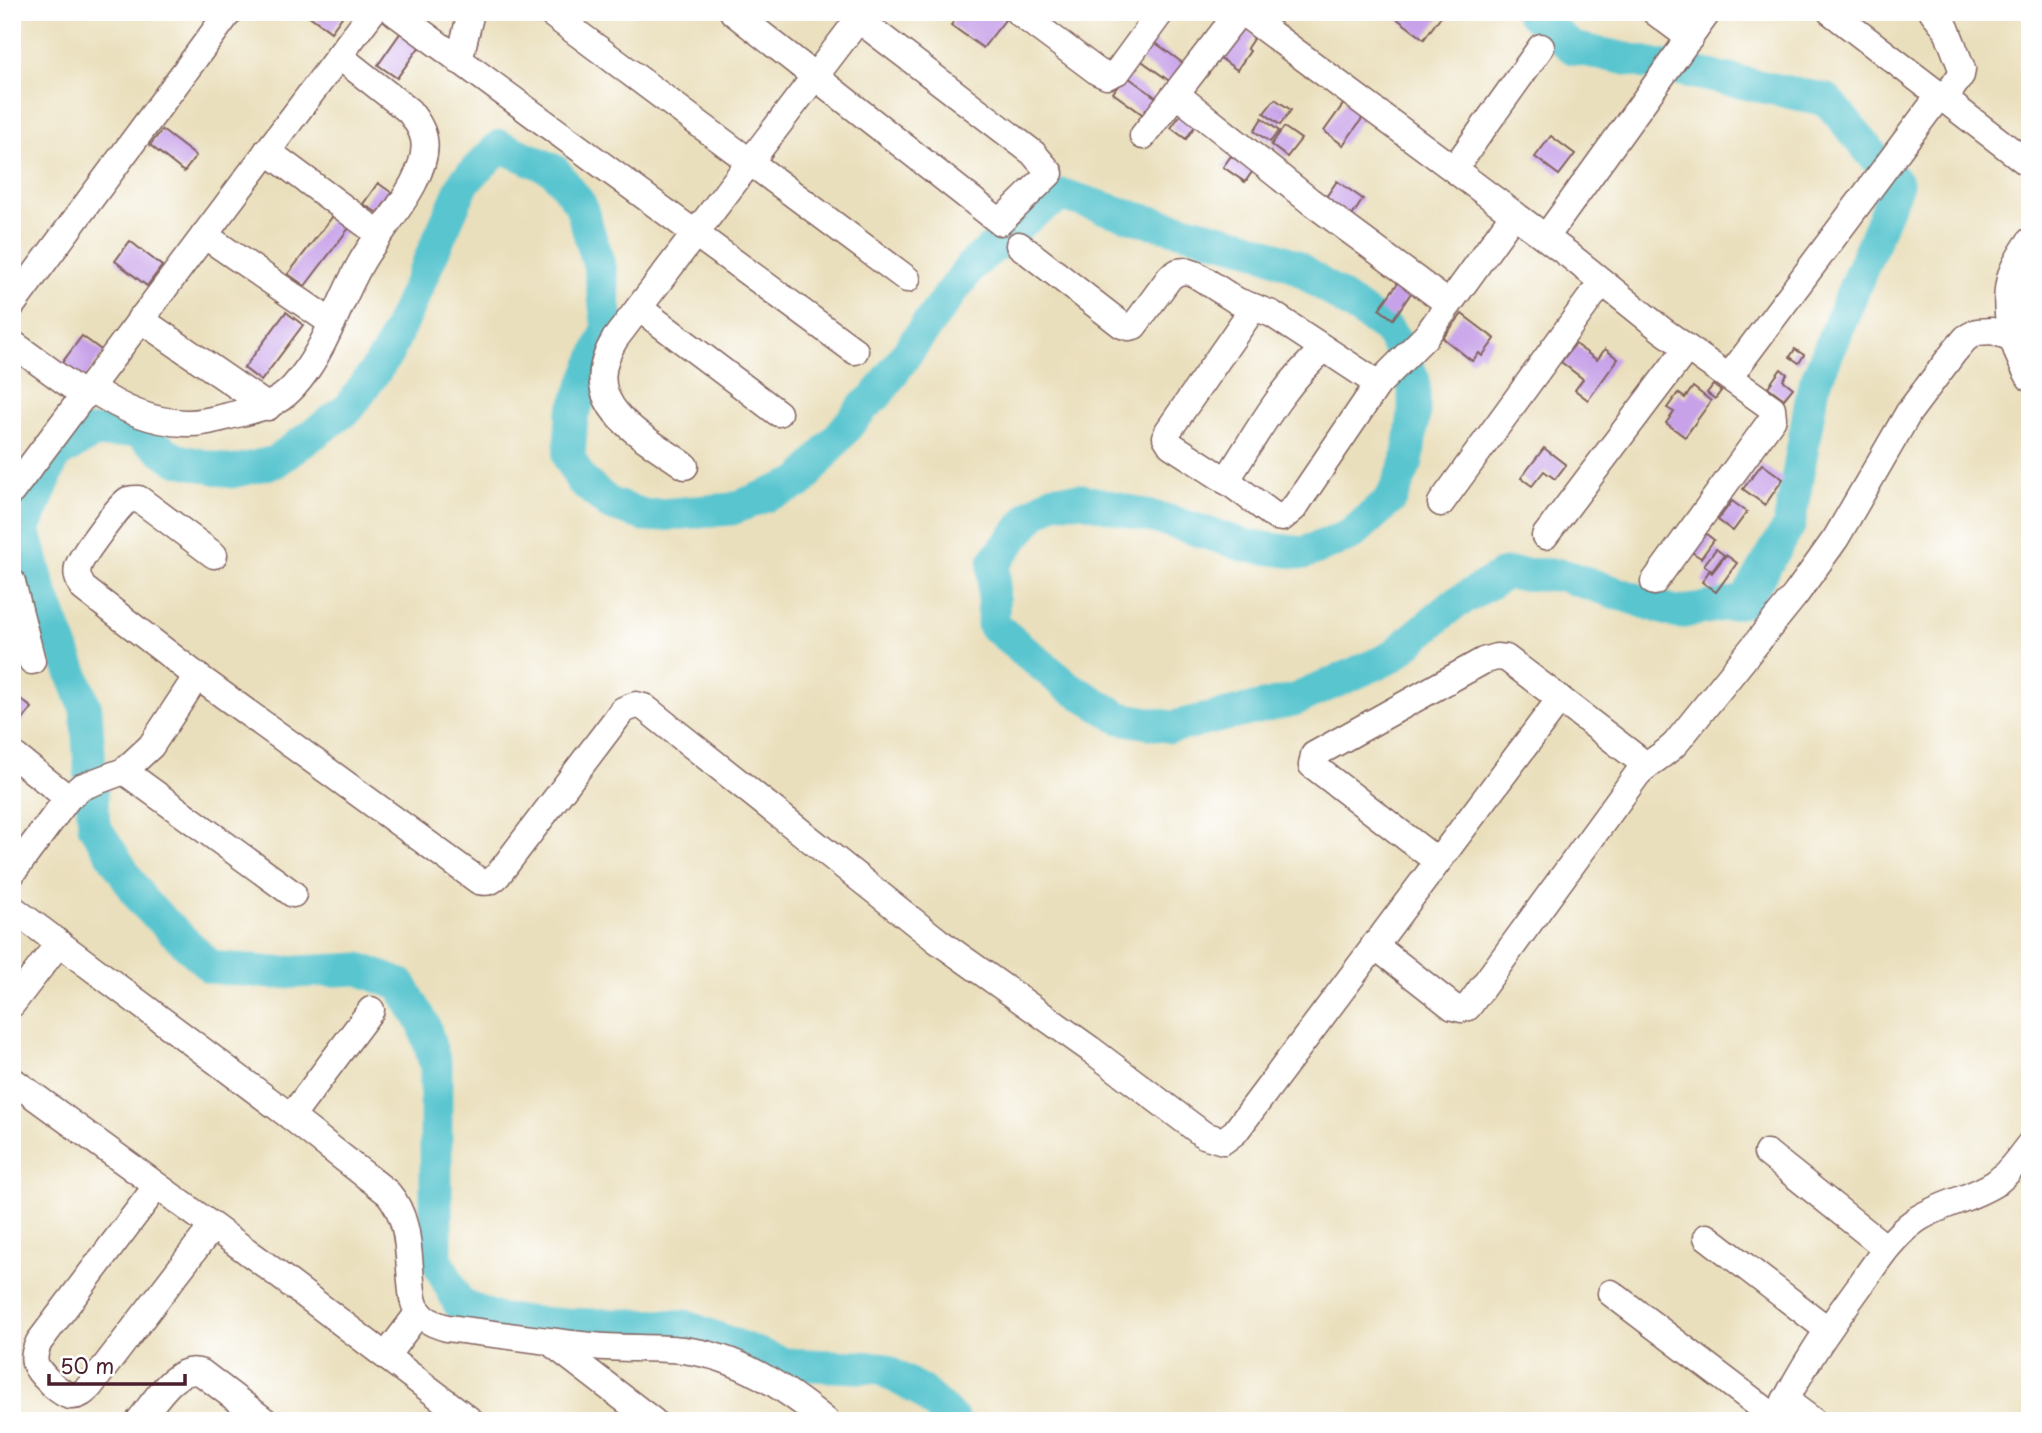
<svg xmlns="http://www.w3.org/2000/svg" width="2042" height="1433" viewBox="0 0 2042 1433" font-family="'Playpen Sans',sans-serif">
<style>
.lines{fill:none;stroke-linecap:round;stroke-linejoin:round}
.river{stroke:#58c5cf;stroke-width:33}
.building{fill:#c8a2e9}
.minor-casing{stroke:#82625e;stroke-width:29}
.minor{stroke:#fff;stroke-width:26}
</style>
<rect width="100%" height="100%" fill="#fff"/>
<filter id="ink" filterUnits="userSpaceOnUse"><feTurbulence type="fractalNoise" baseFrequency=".0143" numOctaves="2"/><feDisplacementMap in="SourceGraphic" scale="14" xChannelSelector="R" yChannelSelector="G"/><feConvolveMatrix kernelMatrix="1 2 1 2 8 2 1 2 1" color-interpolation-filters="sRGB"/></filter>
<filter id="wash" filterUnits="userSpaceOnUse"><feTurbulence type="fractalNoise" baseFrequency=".00686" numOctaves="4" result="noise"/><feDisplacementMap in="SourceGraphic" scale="28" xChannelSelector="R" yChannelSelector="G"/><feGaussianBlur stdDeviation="1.57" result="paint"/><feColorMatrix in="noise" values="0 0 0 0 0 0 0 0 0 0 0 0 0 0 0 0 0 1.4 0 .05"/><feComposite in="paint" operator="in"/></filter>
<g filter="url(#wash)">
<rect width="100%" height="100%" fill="#eadfbc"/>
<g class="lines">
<!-- river -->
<path class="river" d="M954,1421L921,1391L880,1368L785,1364L684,1326L554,1324L499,1320L459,1304L436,1258V1067L424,1025L401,985L359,969L274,973L211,967L143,902L94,826L86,709L40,589L24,530L55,455L92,433L135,430L175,459L232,472L275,462L349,408L388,353L464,182L500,146L554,170L580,204L600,268L608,329L572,416L569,458L581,480L610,504L647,516L732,509L801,482L864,406L877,395L924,329L972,265L1036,211L1063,195L1136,218L1249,247L1294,265L1387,329L1398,345L1414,380V414L1407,462L1391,499L1351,535L1304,553L1247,546L1169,521L1083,500H1054L1033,514L994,562L993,625L1066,685L1120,718L1172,727L1294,700L1390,658L1451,606L1505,574L1562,575L1678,613L1745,601L1789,526L1813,388L1897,184L1827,100L1573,48L1531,12"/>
</g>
<g id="blocks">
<!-- building -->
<g class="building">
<path d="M304,12H336L342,17L331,32Z"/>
<path d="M961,12H994L1005,20L983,48L951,25Z"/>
<path d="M1388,12H1444L1424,39Z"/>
<path d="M1237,23L1255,36L1247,48L1250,51L1237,70L1215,54Z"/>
<path d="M401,32L420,46L397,78L378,65Z"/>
<path d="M1153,41L1188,67L1175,85L1139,59Z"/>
<path d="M1125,75L1162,102L1149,119L1113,93Z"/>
<path d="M1275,99L1291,110L1280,125L1264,113Z"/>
<path d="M1347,99L1366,113L1343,145L1324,131Z"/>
<path d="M1184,110L1199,120L1186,139L1171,128Z"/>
<path d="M1262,118L1279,131L1270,142L1254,131Z"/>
<path d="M1284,127L1301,139L1287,157L1271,145Z"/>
<path d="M162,130L196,156L184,172L150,145Z"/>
<path d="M1551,136L1575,154L1559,175L1535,157Z"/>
<path d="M1248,154L1259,162L1245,182L1223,167L1231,156L1241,163Z"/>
<path d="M1337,181L1363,199L1350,219L1324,200Z"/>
<path d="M378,183L392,193L378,213L363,204Z"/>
<path d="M336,212L352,224L305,286L288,274Z"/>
<path d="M130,241L162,266L147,286L115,261Z"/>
<path d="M1403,276L1416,286L1393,319L1379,309Z"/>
<path d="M286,312L303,325L261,381L244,368Z"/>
<path d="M1462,314L1495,339L1482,356L1479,353L1472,361L1443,338Z"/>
<path d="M82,336L104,352L84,380L61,364Z"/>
<path d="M1575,344L1597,360L1605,349L1618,359L1588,400L1575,390L1583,379L1561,362Z"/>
<path d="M1795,349L1804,355L1799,363L1790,357Z"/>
<path d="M1781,369L1787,374L1783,380L1793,388L1784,399L1768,387Z"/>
<path d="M1713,385L1721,391L1715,399L1707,393Z"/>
<path d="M1693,387L1711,401L1685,437L1666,423L1674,412L1667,408L1678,393L1685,398Z"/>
<path d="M1544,448L1566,465L1555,479L1544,471L1532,486L1521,478Z"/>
<path d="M1762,464L1783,479L1765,505L1743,489Z"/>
<path d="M1732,501L1747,512L1733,531L1718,520Z"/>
<path d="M1705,533L1714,540L1701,558L1685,548Z"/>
<path d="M1716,549L1724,555L1712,571L1704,565Z"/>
<path d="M1726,555L1737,563L1716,592L1702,582L1709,571L1712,573Z"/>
<path d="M18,697L32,708L12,734V704Z"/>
</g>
</g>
</g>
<g filter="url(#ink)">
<use href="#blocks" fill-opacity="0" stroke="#82625e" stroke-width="2"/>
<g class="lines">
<defs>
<g id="minor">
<path d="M394,12L855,351"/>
<path d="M549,12L907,279"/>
<path d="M733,12L1000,222L1050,173L1033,153L858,19"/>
<path d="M1018,12L1098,72L1107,76L1118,71L1161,12"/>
<path d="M1242,12L1569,255L1662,330L1772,408L1773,418L1654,582"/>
<path d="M1655,12L1690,38"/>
<path d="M1831,12L2030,165"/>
<path d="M1933,12L1946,28L1962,69L1961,75L1944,99"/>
<path d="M459,61L471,12"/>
<path d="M1176,94L1310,201L1449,304"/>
<path d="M1143,136L1239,12"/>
<path d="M267,151L379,234"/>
<path d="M1454,169L1541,47"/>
<path d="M204,235L332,323"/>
<path d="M1546,237L1708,12"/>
<path d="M2030,241C2023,251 2015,264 2011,275C2001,308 2013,350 2030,378"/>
<path d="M1019,245L1122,325L1129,327L1134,326L1170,277L1178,272L1186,271L1195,274L1237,301L1272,314L1378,384"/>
<path d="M12,305L229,12"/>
<path d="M1254,307L1168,431L1166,437L1171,445L1230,483L1276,517L1282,518L1294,508L1378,384L1426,336L1514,214"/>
<path d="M639,308L778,413"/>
<path d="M140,319L268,407"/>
<path d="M12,343L85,396"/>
<path d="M1729,377L1939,96"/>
<path d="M91,388C118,407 151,422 185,423C202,424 220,418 237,414C266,407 282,403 300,379C328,343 340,299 362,261C380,229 431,176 424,139C422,128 416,120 409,111L339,56"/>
<path d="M685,466C639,433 575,405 615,339L864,12"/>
<path d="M1226,481C1256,435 1282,385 1324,349"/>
<path d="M12,491L372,12"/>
<path d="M1441,503L1602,282"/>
<path d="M1545,536L1687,348"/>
<path d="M12,582L32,661"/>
<path d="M197,676L479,881C488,883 491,882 498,875L623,710L636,705L644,707L938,941L1090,1049L1204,1135L1223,1141L1235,1132L1560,699L1646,765"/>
<path d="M12,754L68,798"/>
<path d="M124,771L293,894"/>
<path d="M1437,861L1316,768L1312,765L1314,755L1483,661L1496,657L1506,658L1560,699"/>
<path d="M12,873L68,798L81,787L124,771L151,746L197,676L83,588C79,580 76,576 78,567C81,556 119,505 128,500C132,499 135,499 139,499L214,555"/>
<path d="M12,908L291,1117L388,1193C409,1217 408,1249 411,1281C412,1291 412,1304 419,1312C425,1321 437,1325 447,1328C495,1334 543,1341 592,1346C622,1349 653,1347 683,1350C738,1356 784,1387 826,1421"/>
<path d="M1374,945L1453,1007L1461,1009L1468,1007L1637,775C1648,762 1664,756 1676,743L1796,594L1836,538L1909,412L1954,352L1966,338L1977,332L1992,331L2013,338"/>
<path d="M12,1004L59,943"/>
<path d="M12,1080L259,1260L471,1421"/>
<path d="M291,1117L371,1010"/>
<path d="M1767,1153L1886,1248"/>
<path d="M156,1187L39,1342C36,1349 33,1355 35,1363C38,1373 61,1395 71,1396C80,1396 84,1392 90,1386L212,1227"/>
<path d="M1707,1237L1828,1330"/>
<path d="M1611,1293L1777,1419"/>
<path d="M550,1342L653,1421"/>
<path d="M386,1356L419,1312"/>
<path d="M1785,1400L1813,1421"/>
<path d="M139,1421C154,1403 176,1363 202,1373L265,1421"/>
<path d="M1776,1421C1798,1371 1829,1328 1861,1284C1877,1261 1893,1236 1916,1220C1940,1204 1970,1199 1994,1184C2009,1174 2019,1157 2030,1144"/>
</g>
</defs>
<!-- minor casing -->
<use href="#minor" class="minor-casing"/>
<!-- minor -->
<use href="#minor" class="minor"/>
</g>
</g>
<!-- margin -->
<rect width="2042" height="1433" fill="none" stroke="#fff" stroke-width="42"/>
<!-- scale -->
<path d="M49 1374v10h136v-10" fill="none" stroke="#4a1f2b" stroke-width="3.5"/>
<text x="60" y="1374" font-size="21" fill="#4a1f2b" stroke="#ffffff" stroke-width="5" paint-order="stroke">50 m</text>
</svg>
